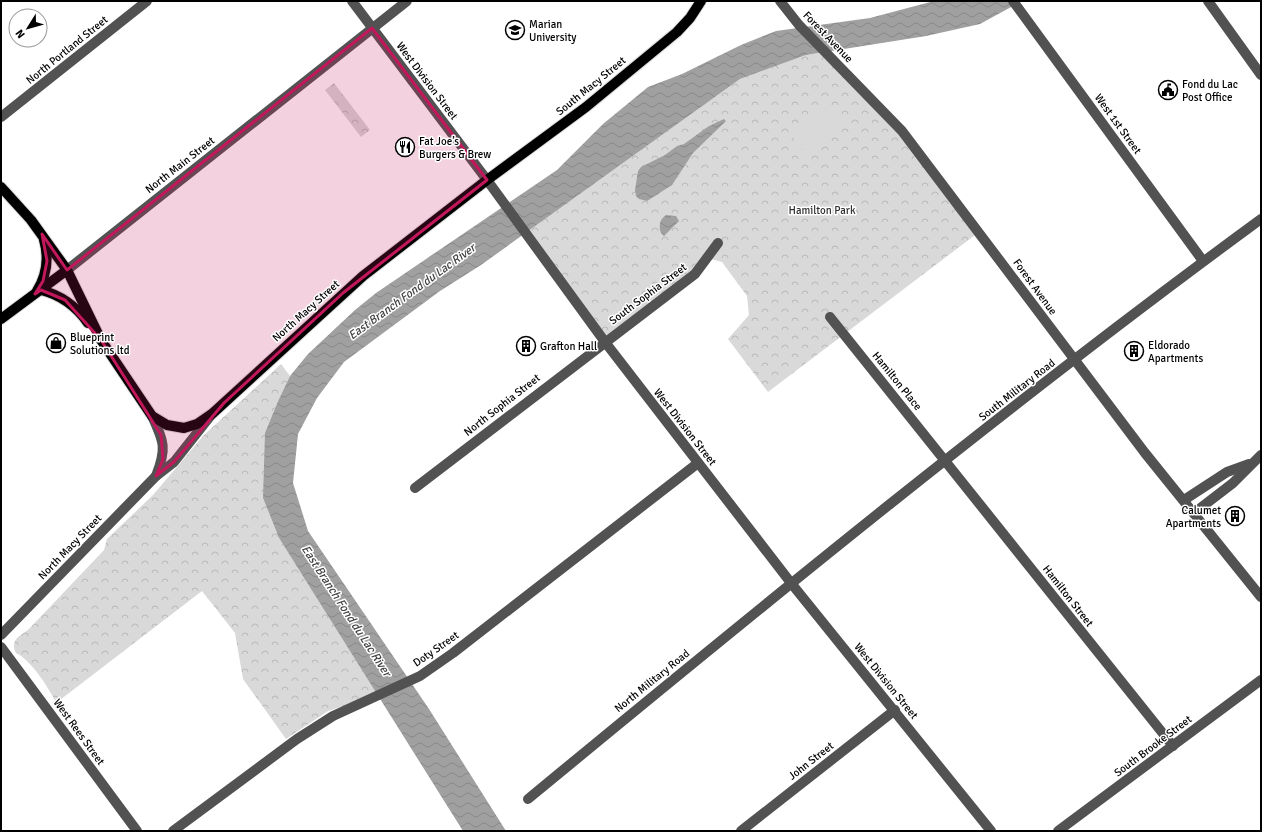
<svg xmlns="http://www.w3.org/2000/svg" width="1262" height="832" viewBox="0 0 1262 832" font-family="Signika,sans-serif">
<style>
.forest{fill:url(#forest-crowns)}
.pitch{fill:#d9d9d9}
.water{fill:url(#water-waves)}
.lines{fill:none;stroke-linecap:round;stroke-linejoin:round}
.major-casing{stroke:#dbdbdb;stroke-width:12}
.minor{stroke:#525252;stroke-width:10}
.major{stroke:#000;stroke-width:10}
.marked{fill:#c2185b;fill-opacity:0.2;stroke:#c2185b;stroke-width:3;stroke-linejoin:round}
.labels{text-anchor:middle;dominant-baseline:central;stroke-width:3;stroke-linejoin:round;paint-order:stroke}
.poi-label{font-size:11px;fill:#000;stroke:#fff;text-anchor:start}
.street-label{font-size:11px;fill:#000;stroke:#fff}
.park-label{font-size:11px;fill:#303030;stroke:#fff}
.water-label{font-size:12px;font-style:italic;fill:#414141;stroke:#fff}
</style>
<defs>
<pattern id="forest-crowns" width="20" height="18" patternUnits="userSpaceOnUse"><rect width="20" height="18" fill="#d9d9d9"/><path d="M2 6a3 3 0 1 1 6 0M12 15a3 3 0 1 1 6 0" fill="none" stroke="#b8b8b8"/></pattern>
<pattern id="water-waves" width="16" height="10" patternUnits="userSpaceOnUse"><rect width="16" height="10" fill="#a0a0a0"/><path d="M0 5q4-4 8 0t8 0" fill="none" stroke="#888"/></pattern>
</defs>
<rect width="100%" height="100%" fill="#fff"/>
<!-- forest -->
<g class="forest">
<path d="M826,52L889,117L979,232L768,392L728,339L749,315L747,296L722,262L707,258L605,342L525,233L740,79L806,55Z"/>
<path d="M334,83L370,130L361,137L325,90Z"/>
<path d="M281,364L290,376L279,399L263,498L279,538L378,695L328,711L286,739L243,679L235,633L202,591L56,703C50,689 30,659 16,653C9,639 21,636 29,629L104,550L107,539L153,495L204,435Z"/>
</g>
<!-- pitch -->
<path class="pitch" d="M825,104L842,125L805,153L789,132Z"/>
<!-- water -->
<g class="water">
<path d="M934,1H1022L980,24L926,36L806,55L740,79L481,265L440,291L344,362L317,398L298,434L293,483L308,531L429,709L506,831H463L279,538L263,498L265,433L279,399L290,376L308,354L355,310L376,293L557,170L603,124L648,87L682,74L741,45L776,31L870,18Z"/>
<path d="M724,119L726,121L693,153L672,185L647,201L639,199L636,196L635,190L638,171L641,167L665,155L677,146L684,144L709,126Z"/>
<path d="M666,215L676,216L679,221L664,236L661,233C658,226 660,219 666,215Z"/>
</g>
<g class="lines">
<defs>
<g id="major">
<path d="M1,187L31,220L67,270L101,340L152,416L167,425L184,428L197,424L213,413L363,276L487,180L586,107L677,32L690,18L701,1"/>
<path d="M41,290C61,295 76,306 88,323"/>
<path d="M37,291C47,275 49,258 44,240"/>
<path d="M1,319L67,270"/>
</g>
</defs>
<!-- major casing -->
<use href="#major" class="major-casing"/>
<!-- minor -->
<g class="minor">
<path d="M352,1L487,180L605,342L791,583L991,831"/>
<path d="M780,1L799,25L902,131L1145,453L1261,597"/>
<path d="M1013,1L1203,261"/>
<path d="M1208,1L1261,75"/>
<path d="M1,117L147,1"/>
<path d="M67,270L407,1"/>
<path d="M830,317L1173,746"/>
<path d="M152,416C164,442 167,448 156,476"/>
<path d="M415,488L695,274L718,243"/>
<path d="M1184,500L1227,472L1249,464"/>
<path d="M1194,513L1233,483L1261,455"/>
<path d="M1,635L156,476L174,462L212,414"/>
<path d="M1,647L137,831"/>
<path d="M528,799C768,601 1010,403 1261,219"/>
<path d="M173,831L297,739L333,716L420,676L453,653L698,463"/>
<path d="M741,831L895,710"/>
<path d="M1058,831L1261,680"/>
</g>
<!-- major -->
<use href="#major" class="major"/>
</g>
<!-- marked area -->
<path class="marked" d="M372,28L487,180L343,293L224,403L174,462L156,476L163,459L161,435L101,340L65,300L41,290L35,294L43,281L47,261L42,234L67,270Z"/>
<!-- icons -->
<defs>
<symbol id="university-ring" viewBox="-11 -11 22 22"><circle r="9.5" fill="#fff" stroke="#000" stroke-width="1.5"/><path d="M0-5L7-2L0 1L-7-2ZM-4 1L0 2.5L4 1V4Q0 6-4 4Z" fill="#000"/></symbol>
<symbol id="civic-ring" viewBox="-11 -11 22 22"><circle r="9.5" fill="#fff" stroke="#000" stroke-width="1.5"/><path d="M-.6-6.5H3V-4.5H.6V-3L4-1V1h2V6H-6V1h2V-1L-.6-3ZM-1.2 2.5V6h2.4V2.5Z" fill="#000"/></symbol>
<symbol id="restaurant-ring" viewBox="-11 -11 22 22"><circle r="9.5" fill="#fff" stroke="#000" stroke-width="1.5"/><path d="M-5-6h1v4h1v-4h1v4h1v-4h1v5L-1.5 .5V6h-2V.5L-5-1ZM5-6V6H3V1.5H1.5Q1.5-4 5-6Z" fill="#000"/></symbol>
<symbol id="shop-ring" viewBox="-11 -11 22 22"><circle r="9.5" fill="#fff" stroke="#000" stroke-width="1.5"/><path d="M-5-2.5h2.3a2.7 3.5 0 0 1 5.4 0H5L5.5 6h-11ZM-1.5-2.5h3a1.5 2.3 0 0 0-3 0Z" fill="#000"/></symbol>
<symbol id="building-ring" viewBox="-11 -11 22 22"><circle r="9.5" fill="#fff" stroke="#000" stroke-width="1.5"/><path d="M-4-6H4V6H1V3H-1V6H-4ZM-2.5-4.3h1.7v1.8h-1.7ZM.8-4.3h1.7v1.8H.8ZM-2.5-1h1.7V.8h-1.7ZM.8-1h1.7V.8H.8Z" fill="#000"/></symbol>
</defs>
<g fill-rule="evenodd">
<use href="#university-ring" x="504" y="19" width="22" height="22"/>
<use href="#civic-ring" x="1157" y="79" width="22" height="22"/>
<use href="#restaurant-ring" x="394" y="136" width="22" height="22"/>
<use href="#shop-ring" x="45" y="332" width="22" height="22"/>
<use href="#building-ring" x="515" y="335" width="22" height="22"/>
<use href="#building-ring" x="1123" y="340" width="22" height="22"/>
<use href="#building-ring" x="1224" y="505" width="22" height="22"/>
</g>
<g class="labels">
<!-- poi labels -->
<g class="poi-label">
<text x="529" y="24">Marian<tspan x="529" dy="13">University</tspan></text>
<text x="1182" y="84">Fond du Lac<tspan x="1182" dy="13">Post Office</tspan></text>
<text x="419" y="141">Fat Joe’s<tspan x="419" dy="13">Burgers &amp; Brew</tspan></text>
<text x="70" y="337">Blueprint<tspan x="70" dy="13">Solutions ltd</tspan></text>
<text x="1148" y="345">Eldorado<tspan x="1148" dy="13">Apartments</tspan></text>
<text x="540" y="346">Grafton Hall</text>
<text x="1221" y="510" text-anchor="end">Calumet<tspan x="1221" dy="13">Apartments</tspan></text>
</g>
<!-- street labels -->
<g class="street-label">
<text transform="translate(828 37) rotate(46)">Forest Avenue</text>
<text transform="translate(67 50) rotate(-39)">North Portland Street</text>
<text transform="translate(427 81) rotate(53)">West Division Street</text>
<text transform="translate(591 86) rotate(-39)">South Macy Street</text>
<text transform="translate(1118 124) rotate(54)">West 1st Street</text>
<text transform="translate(180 165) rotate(-38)">North Main Street</text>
<text transform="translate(1035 287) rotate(54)">Forest Avenue</text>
<text transform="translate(648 294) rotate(-37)">South Sophia Street</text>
<text transform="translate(306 311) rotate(-42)">North Macy Street</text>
<text transform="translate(897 381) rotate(51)">Hamilton Place</text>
<text transform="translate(1017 390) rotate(-38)">South Military Road</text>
<text transform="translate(502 405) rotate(-38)">North Sophia Street</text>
<text transform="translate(685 427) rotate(52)">West Division Street</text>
<text transform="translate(70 547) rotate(-46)">North Macy Street</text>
<text transform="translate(1068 596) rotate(52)">Hamilton Street</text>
<text transform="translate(436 649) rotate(-35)">Doty Street</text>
<text transform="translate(652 681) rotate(-39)">North Military Road</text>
<text transform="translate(886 681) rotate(51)">West Division Street</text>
<text transform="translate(79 732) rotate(54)">West Rees Street</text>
<text transform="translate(1153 746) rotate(-37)">South Brooke Street</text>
<text transform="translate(811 761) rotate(-38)">John Street</text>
</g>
<!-- park labels -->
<g class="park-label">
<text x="822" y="210">Hamilton Park</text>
</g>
<!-- water labels -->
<g class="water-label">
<text transform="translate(412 292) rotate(-36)">East Branch Fond du Lac River</text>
<text transform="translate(346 611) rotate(57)">East Branch Fond du Lac River</text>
</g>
</g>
<!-- border -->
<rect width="1262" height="832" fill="none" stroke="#000000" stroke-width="4"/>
<!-- north arrow -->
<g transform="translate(28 28) rotate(233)"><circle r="19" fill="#ffffff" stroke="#999999"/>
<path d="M0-3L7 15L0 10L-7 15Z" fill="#000000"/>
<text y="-6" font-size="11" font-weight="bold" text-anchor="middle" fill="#000000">N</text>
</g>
</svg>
